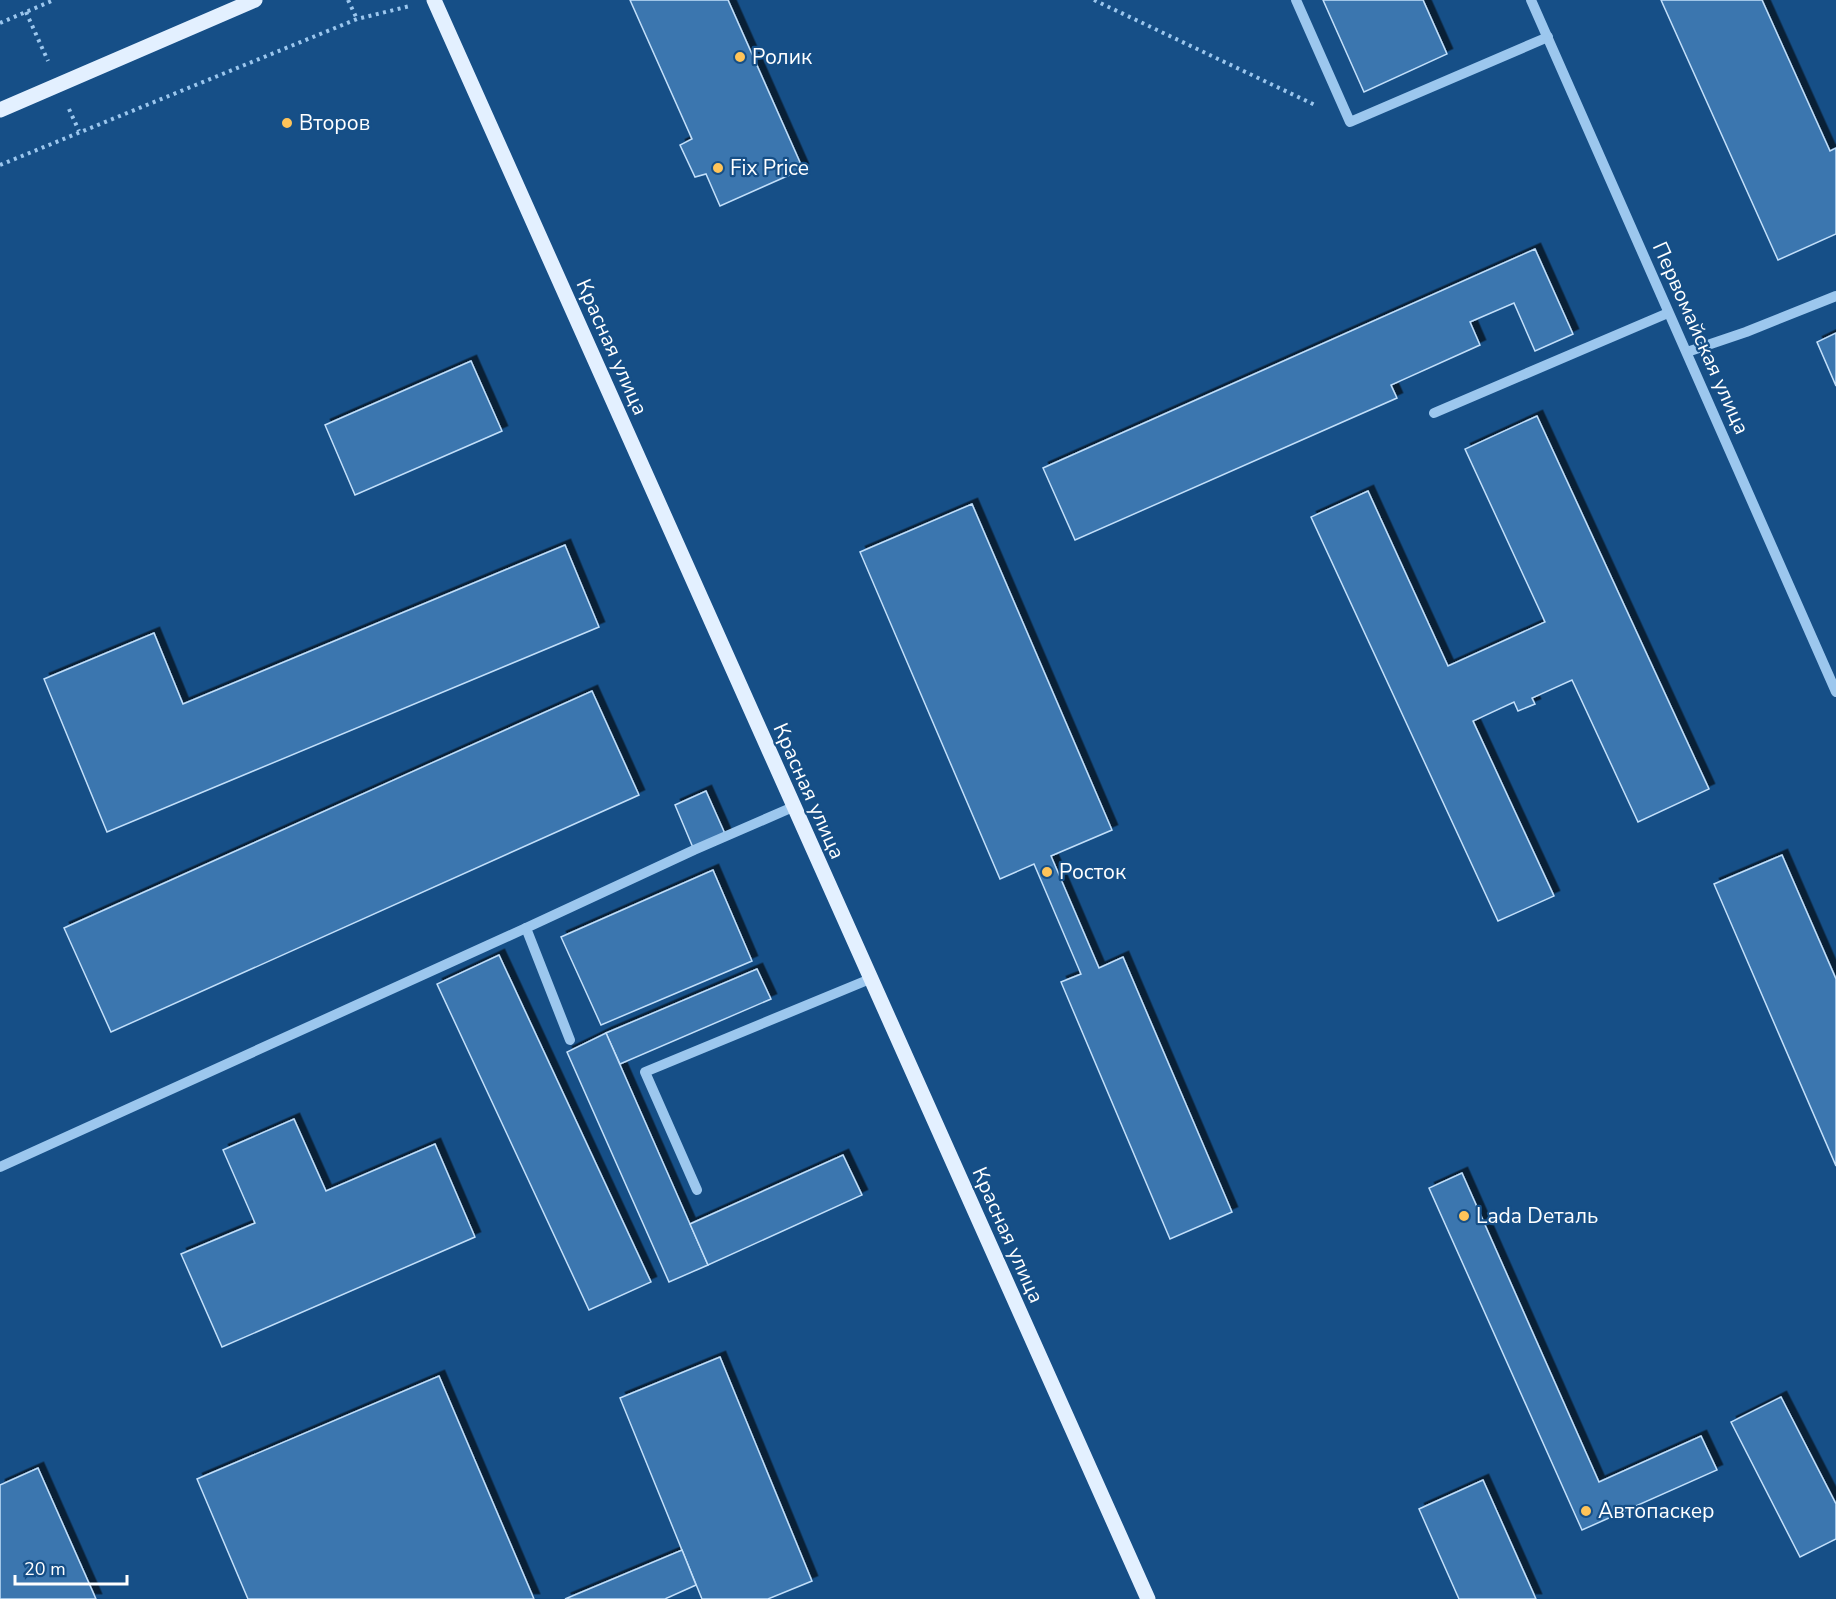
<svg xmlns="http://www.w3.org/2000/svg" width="1836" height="1599" viewBox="0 0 1836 1599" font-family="'Nunito Sans',sans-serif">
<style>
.building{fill:#3a76af;stroke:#c2dffa;stroke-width:1.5;filter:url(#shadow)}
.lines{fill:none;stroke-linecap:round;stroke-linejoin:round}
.path{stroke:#9cc7ee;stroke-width:4;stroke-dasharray:3 4.5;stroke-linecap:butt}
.minor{stroke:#9cc7ee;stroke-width:10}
.major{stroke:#e3f0ff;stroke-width:15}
.poi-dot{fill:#ffc459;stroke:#164f87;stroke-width:2}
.labels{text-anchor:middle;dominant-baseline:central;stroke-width:4.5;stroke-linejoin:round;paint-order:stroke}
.poi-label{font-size:21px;fill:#fff;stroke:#164f87;text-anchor:start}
.street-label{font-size:21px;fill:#fff;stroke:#164f87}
</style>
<defs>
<filter id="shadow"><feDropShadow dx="5.5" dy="-5.5" stdDeviation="0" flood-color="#0009"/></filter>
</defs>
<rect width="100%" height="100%" fill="#164f87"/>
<!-- building -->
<g class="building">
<path d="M630,0H728L803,169L720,206L706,174L695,177L680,145L692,139Z"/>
<path d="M1323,0H1423L1447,54L1364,92Z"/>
<path d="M1661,0H1762L1830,151L1836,148V234L1778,260Z"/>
<path d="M1535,249L1573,334L1535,351L1514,303L1470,322L1480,345L1391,385L1397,398L1075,540L1043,468Z"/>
<path d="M1836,333V386L1817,342Z"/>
<path d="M471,361L502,431L355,495L325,425Z"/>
<path d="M1537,416L1709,789L1638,822L1572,680L1532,698L1535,704L1518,711L1514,702L1473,721L1554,896L1498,921L1311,517L1368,491L1448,666L1545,622L1465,449Z"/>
<path d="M972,504L1112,830L1051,856L1099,968L1123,957L1232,1212L1170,1239L1061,982L1081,974L1034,864L1000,879L860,552Z"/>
<path d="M565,545L599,627L107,832L44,679L154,633L183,704Z"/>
<path d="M592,691L639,795L111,1032L64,928Z"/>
<path d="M706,791L726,836L694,850L675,805Z"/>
<path d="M1782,855L1836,979V1166L1714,884Z"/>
<path d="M713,870L752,961L601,1025L561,937Z"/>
<path d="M499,955L651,1282L589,1310L437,984Z"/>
<path d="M757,969L771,999L620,1064L606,1033Z"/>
<path d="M606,1033L708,1265L669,1282L567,1052Z"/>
<path d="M294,1119L326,1191L435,1144L475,1237L222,1347L181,1254L255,1223L223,1150Z"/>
<path d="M843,1155L862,1195L708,1265L690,1224Z"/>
<path d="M1462,1173L1599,1482L1701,1436L1717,1470L1582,1530L1429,1188Z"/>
<path d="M720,1357L812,1581L768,1599H702L620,1398Z"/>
<path d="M439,1376L534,1599H248L197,1479Z"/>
<path d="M1781,1397L1836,1504V1539L1800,1557L1731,1422Z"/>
<path d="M38,1468L96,1599H0V1485Z"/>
<path d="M1483,1480L1536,1599H1459L1419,1509Z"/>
<path d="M682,1550L696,1585L665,1599H565Z"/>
</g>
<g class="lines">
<!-- path -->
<g class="path">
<path d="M348,0L357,19"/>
<path d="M1094,0L1315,105"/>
<path d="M26,12L48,61"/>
<path d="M0,23L54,0"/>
<path d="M69,109L79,131"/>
<path d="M0,165L357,19L410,6"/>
</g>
<!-- minor -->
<g class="minor">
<path d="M1296,0L1350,122L1548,37"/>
<path d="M1531,0L1836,692"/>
<path d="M1687,352L1746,332L1836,296"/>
<path d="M1434,413L1668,313"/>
<path d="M570,1040L526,928L694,850L793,807"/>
<path d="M0,1167L526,928"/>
<path d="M697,1190L645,1072L870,979"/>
</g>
<!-- major -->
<g class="major">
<path d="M434,0L1148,1599"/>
<path d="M0,110L255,0"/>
</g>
</g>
<!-- markers -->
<g class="poi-dot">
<circle cx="740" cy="57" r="6"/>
<circle cx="287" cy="123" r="6"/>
<circle cx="718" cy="168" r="6"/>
<circle cx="1047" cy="872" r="6"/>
<circle cx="1464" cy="1216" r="6"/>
<circle cx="1586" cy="1511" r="6"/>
</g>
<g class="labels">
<!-- poi labels -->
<g class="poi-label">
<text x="752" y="57">Ролик</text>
<text x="299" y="123">Второв</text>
<text x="730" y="168">Fix Price</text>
<text x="1059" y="872">Росток</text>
<text x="1476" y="1216">Lada Dеталь</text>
<text x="1598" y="1511">Автопаскер</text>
</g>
<!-- street labels -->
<g class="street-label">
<text transform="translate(1701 338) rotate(66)">Первомайская улица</text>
<text transform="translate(612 347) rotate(66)">Красная улица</text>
<text transform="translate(809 791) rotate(66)">Красная улица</text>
<text transform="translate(1008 1235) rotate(66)">Красная улица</text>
</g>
</g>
<!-- scale -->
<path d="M15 1575v9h112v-9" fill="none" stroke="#ffffff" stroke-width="3"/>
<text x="24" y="1575" font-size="18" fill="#ffffff" stroke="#164f87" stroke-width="4.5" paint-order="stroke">20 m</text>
</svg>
